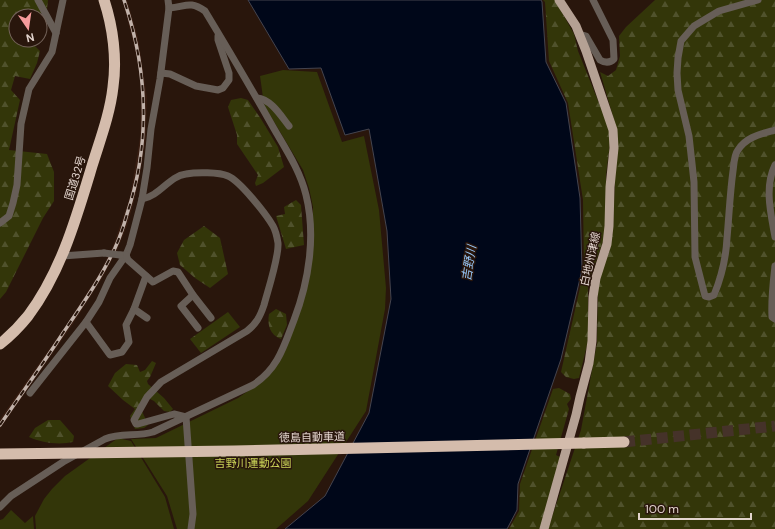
<svg xmlns="http://www.w3.org/2000/svg" width="775" height="529" viewBox="0 0 775 529" font-family="'DM Sans','Noto Sans JP',sans-serif">
<style>
.built{fill:#361c10}
.forest{fill:url(#forest-firs)}
.park{fill:#333609}
.water{fill:#000719;stroke:#44444f}
.lines{fill:none;stroke-linecap:round;stroke-linejoin:round}
.highway-tunnel{stroke:#453229;stroke-width:11;stroke-dasharray:11 5.5;stroke-linecap:butt}
.minor{stroke:#675e57;stroke-width:7}
.major{stroke:#b5a194;stroke-width:9}
.highway{stroke:#d4bcac;stroke-width:11}
.rail-casing{stroke:#c1b2aa;stroke-width:3.5}
.rail{stroke:#29160c;stroke-width:2;stroke-dasharray:6;stroke-linecap:butt}
.minor-bridge{stroke:#675e57;stroke-width:7}
.highway-bridge{stroke:#d4bcac;stroke-width:11}
.labels{text-anchor:middle;dominant-baseline:central;stroke-width:3;stroke-linejoin:round;paint-order:stroke}
.street-label{font-size:11px;fill:#e2d4cd;stroke:#29160c}
.park-label{font-size:11px;fill:#ccd558;stroke:#29160c}
.water-label{font-size:12px;font-style:italic;fill:#96c8fb;stroke:#29160c}
</style>
<defs>
<pattern id="forest-firs" width="22" height="20" patternUnits="userSpaceOnUse"><rect width="22" height="20" fill="#333609"/><path d="M5 1l3.5 6h-7zM16 11l3.5 6h-7z" fill="#50522c"/></pattern>
</defs>
<rect width="100%" height="100%" fill="#29160c"/>
<!-- built -->
<path class="built" d="M122,0H127L138,37L147,97L146,138L141,169L135,198L127,226L118,248L104,275L73,324L0,429V419L69,321L100,272L113,246L130,197L140,137L141,97L140,78L137,58L126,14Z"/>
<!-- forest -->
<g class="forest">
<path d="M0,0H48L47,9L37,16H16V40H29L40,51L37,63L30,79L15,76L11,90L20,100L9,150L47,154L54,172V201L43,218L6,292L0,299Z"/>
<path d="M543,0H555L574,34L578,51L605,118L610,132V143L606,175V223L604,239L588,283V341L579,378L574,379L566,377L561,372L584,270L583,200L568,103L549,61L545,2Z"/>
<path d="M655,0H775V529H548L581,430L597,343L598,282L610,249L613,229L617,130L600,72L608,76L616,70L620,56L619,36L626,27Z"/>
<path d="M241,98L248,100L261,119L278,147L284,167L263,183L256,186L255,183L258,175L237,144V135L228,107L231,100Z"/>
<path d="M296,200L301,205L304,245L286,249L276,216L285,214L284,207Z"/>
<path d="M204,226L220,238L228,274L210,288L195,278L180,265L177,253L184,240Z"/>
<path d="M276,309L286,314L287,325L281,339C270,335 267,325 269,314Z"/>
<path d="M228,312L240,327L201,353L190,339Z"/>
<path d="M152,361L156,363L150,377L147,381L148,384L164,398L173,409L170,412L164,411L154,401L144,396L142,411L148,425L144,428L135,429L130,416L135,409L123,400L108,386L115,373L126,364L137,365L140,372L145,370Z"/>
<path d="M559,388L570,394L571,399L567,404L569,409L556,455L560,457L540,529H509L519,511L520,484L553,389Z"/>
<path d="M48,420H60L74,436L73,442C59,445 42,443 29,437L35,428Z"/>
</g>
<!-- park -->
<g class="park">
<path d="M283,70L317,72L342,142L364,136L379,210L386,288L385,309L366,411L308,501L276,529H177L167,496L131,439L156,438L238,398L255,386L281,358L312,255L313,207L309,188L303,170L264,105L260,76Z"/>
<path d="M118,438L131,441L165,497L174,529H36L35,516L44,499L52,489L65,476Z"/>
<path d="M11,510L25,523L33,516L34,529H0V520L3,519Z"/>
</g>
<!-- water -->
<path class="water" d="M248,0H541L542,2L546,62L566,103L580,198L582,270L561,359L518,484L517,510L507,529H285L325,496L369,413L391,299L387,231L369,129L345,135L321,68L289,69Z"/>
<g class="lines">
<!-- highway-tunnel -->
<path class="highway-tunnel" d="M624,442L775,426"/>
<!-- minor -->
<g class="minor">
<path d="M38,0L56,33"/>
<path d="M758,0L719,11L694,26L681,41L678,58L677,73L678,90L689,136L694,182L695,257L705,296L709,297L714,295C721,278 726,258 727,238C729,216 730,193 733,171C734,164 734,155 738,150C746,137 761,134 775,130"/>
<path d="M579,34L586,36L600,60C605,63 610,63 614,59L613,40L593,0"/>
<path d="M161,73L170,74L196,86L218,90L223,88L229,80V73L218,40V36"/>
<path d="M257,98C271,99 281,116 289,126"/>
<path d="M775,165C764,187 771,214 775,237"/>
<path d="M142,199C160,196 169,176 186,174C196,172 219,172 228,176C240,181 266,214 273,226C276,231 277,237 278,243C279,257 268,290 264,305C260,317 256,324 247,331L161,382L147,397L134,420L136,424H138L174,414L186,417"/>
<path d="M0,223L9,216L13,203L17,185L21,124L29,89L52,52L63,0"/>
<path d="M120,255H126L130,245L142,199L147,168L151,129L160,79L169,8L168,0"/>
<path d="M126,255L110,278L99,302L86,322L110,355L122,352L129,342L126,325L134,309L146,276"/>
<path d="M126,255L128,260L153,282L173,271L178,272L193,295L211,318"/>
<path d="M62,256L104,253"/>
<path d="M775,266C773,283 771,299 772,317L775,319"/>
<path d="M193,295L181,306L198,328"/>
<path d="M134,309L147,318"/>
<path d="M30,393L86,322"/>
<path d="M186,417L193,514L191,529"/>
<path d="M0,507L11,496L63,462L105,439C120,432 137,437 153,432L253,385C278,369 284,346 294,320C309,281 316,235 306,195C300,170 285,148 273,127C251,88 228,49 205,11C189,0 186,7 169,8"/>
</g>
<!-- major -->
<path class="major" d="M544,529L576,415L580,397L589,363L592,341L593,297L596,278L607,244L609,226L610,187L614,148L613,130L586,51L576,26L559,0"/>
<!-- highway -->
<g class="highway">
<path d="M0,344C10,336 20,326 28,316C61,272 76,219 92,166C100,140 110,114 113,87C117,59 113,27 104,0"/>
<path d="M584,443L624,442"/>
</g>
<defs>
<path id="rail" d="M0,425C21,394 43,364 63,333C82,305 101,278 115,248C120,237 124,225 127,214C151,142 148,71 124,0"/>
</defs>
<!-- rail casing -->
<use href="#rail" class="rail-casing"/>
<!-- rail -->
<use href="#rail" class="rail"/>
<!-- minor-bridge -->
<path class="minor-bridge" d="M104,253L120,255"/>
<!-- highway-bridge -->
<path class="highway-bridge" d="M0,454L234,451L584,443"/>
</g>
<g class="labels">
<!-- street labels -->
<g class="street-label">
<text transform="translate(75 178) rotate(-73)">国道32号</text>
<text transform="translate(590 259) rotate(-77)">白地州津線</text>
<text transform="translate(312 437) rotate(-1)">徳島自動車道</text>
</g>
<!-- park labels -->
<g class="park-label">
<text x="253" y="463">吉野川運動公園</text>
</g>
<!-- water labels -->
<g class="water-label">
<text transform="translate(469 263) rotate(-81)">吉野川</text>
</g>
</g>
<!-- north arrow -->
<g transform="translate(28 28) rotate(167)"><circle r="19" fill="#29160c" stroke="#736259"/>
<path d="M0-3L7 15L0 10L-7 15Z" fill="#f59b9b"/>
<text y="-6" font-size="11" font-weight="bold" text-anchor="middle" fill="#e2d4cd">N</text>
</g>
<!-- scale -->
<path d="M639 513v6h112v-6" fill="none" stroke="#e2d4cd" stroke-width="2"/>
<text x="645" y="513" font-size="12" fill="#e2d4cd" stroke="#29160c" stroke-width="3" paint-order="stroke">100 m</text>
</svg>
